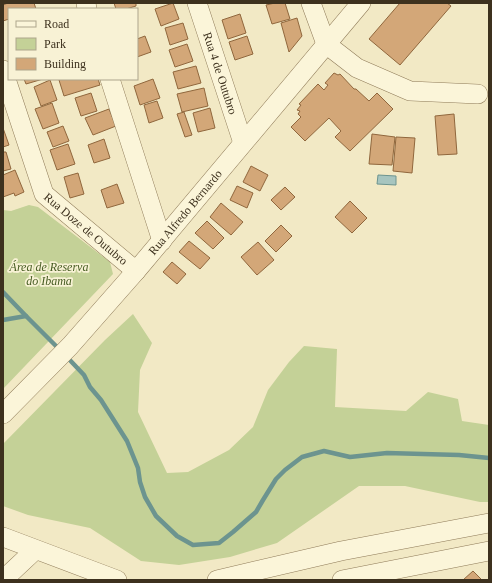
<svg xmlns="http://www.w3.org/2000/svg" width="492" height="583" viewBox="0 0 492 583" font-family="Georgia,serif">
<style>
.green{fill:#c4d197}
.water{fill:#a7c5bf;stroke:#6c948f}
.lines{fill:none;stroke-linecap:round;stroke-linejoin:round}
.stream{stroke:#6c948f;stroke-width:4.5}
.building{fill:#d3a778;stroke:#90673d}
.minor-casing{stroke:#8f7b59;stroke-width:20}
.minor{stroke:#fbf5d9;stroke-width:19}
.labels{text-anchor:middle;dominant-baseline:central;stroke-width:3.5;stroke-linejoin:round;paint-order:stroke}
.street-label{font-size:12px;fill:#3d311e;stroke:#f8f2d5}
.park-label{font-size:12px;font-style:italic;fill:#475c23;stroke:#f8f2d5}
</style>
<rect width="100%" height="100%" fill="#f2e9c5"/>
<!-- green -->
<g class="green">
<path d="M29,205L38,207L110,262L113,274L3,389V210L11,211Z"/>
<path d="M133,314L152,343L140,370L138,412L167,473L188,472L229,450L253,427L268,390L289,362L304,346L337,349L335,407L406,411L428,392L458,399L462,421L489,425V502H480L405,486H359L277,543L230,557L179,565L141,561L90,528L28,515L3,506V444L105,340Z"/>
</g>
<!-- water -->
<path class="water" d="M378,175L396,176V185L377,184Z"/>
<g class="lines">
<!-- stream -->
<g class="stream">
<path d="M3,292L26,316"/>
<path d="M3,320L26,316L61,351"/>
<path d="M66,356L84,375L90,387L101,400L127,441L138,468L140,482L145,497L156,516L177,536L193,545L219,543L233,532L256,512L263,500L276,479L285,470L302,457L324,451L350,457L387,453L459,455L489,458"/>
</g>
</g>
<!-- building -->
<g class="building">
<path d="M8,3H34L36,9H9V19L3,21V5Z"/>
<path d="M114,3H136V6L126,9H116Z"/>
<path d="M173,3L179,19L161,26L155,9Z"/>
<path d="M275,3H285L290,19L272,24L266,5Z"/>
<path d="M400,3H447L451,6L400,65L369,39Z"/>
<path d="M240,14L246,33L228,39L222,20Z"/>
<path d="M297,18L302,36L289,52L281,23Z"/>
<path d="M183,23L188,39L170,45L165,28Z"/>
<path d="M145,36L151,52L137,57V39Z"/>
<path d="M247,36L253,54L235,60L229,42Z"/>
<path d="M187,44L193,61L175,67L169,50Z"/>
<path d="M196,66L201,83L178,89L173,72Z"/>
<path d="M334,73L338,75L340,74L354,89H356L369,101L377,93L393,109L350,151L335,137L341,131L329,118L305,141L291,127L301,117L298,114L300,111L297,110L301,105L299,104L318,84L324,90L328,85L325,83Z"/>
<path d="M24,79H43L26,84Z"/>
<path d="M62,79H98L100,85L64,96L59,80Z"/>
<path d="M153,79L160,98L140,105L134,86Z"/>
<path d="M50,80L57,100L41,106L34,87Z"/>
<path d="M204,88L208,106L182,112L177,94Z"/>
<path d="M91,93L97,111L81,116L75,98Z"/>
<path d="M157,101L163,118L149,123L144,105Z"/>
<path d="M52,103L59,123L43,129L35,109Z"/>
<path d="M210,108L215,128L198,132L193,113Z"/>
<path d="M109,109L116,126L93,135L85,118Z"/>
<path d="M184,112L192,135L185,137L177,114Z"/>
<path d="M454,114L457,154L438,155L435,116Z"/>
<path d="M63,126L69,141L53,147L47,132Z"/>
<path d="M3,128L9,145L3,147Z"/>
<path d="M372,134L395,137L392,165L369,164Z"/>
<path d="M396,137L415,138L412,173L393,171Z"/>
<path d="M104,139L110,158L94,163L88,145Z"/>
<path d="M68,144L75,164L57,170L50,150Z"/>
<path d="M3,152H6L11,169L3,171Z"/>
<path d="M251,166L268,175L260,191L243,182Z"/>
<path d="M15,170L24,192L15,196L14,193L3,197V175Z"/>
<path d="M78,173L84,194L70,198L64,177Z"/>
<path d="M117,184L124,203L107,208L101,190Z"/>
<path d="M237,186L253,193L247,208L230,200Z"/>
<path d="M285,187L295,197L281,210L271,200Z"/>
<path d="M350,201L367,218L352,233L335,217Z"/>
<path d="M221,203L243,222L231,235L210,217Z"/>
<path d="M207,221L224,238L213,249L195,233Z"/>
<path d="M281,225L292,236L276,252L265,241Z"/>
<path d="M189,241L210,258L200,269L179,252Z"/>
<path d="M258,242L274,260L257,275L241,257Z"/>
<path d="M172,262L186,274L177,284L163,272Z"/>
<path d="M473,571L482,580H463Z"/>
</g>
<g class="lines">
<defs>
<g id="minor">
<path d="M86,3L87,9"/>
<path id="s1" d="M197,3L243,143"/>
<path d="M311,3L326,44L357,68L410,91L478,94"/>
<path id="s2" d="M3,70L44,194L136,271"/>
<path d="M110,79L162,241"/>
<path id="s3" d="M3,414L70,346L136,271L361,3"/>
<path d="M3,537L117,580"/>
<path d="M3,580L35,550"/>
<path d="M217,580L341,551L489,523"/>
<path d="M342,580L489,551"/>
</g>
</defs>
<!-- minor casing -->
<use href="#minor" class="minor-casing"/>
<!-- minor -->
<use href="#minor" class="minor"/>
</g>
<g class="labels">
<!-- street labels -->
<g class="street-label">
<text stroke="none"><textPath href="#s1" startOffset="74">Rua 4 de Outubro</textPath></text>
<text stroke="none"><textPath href="#s3" startOffset="272">Rua Alfredo Bernardo</textPath></text>
<text stroke="none"><textPath href="#s2" startOffset="185">Rua Doze de Outubro</textPath></text>
</g>
<!-- park labels -->
<g class="park-label">
<text x="49" y="267">Área de Reserva<tspan x="49" dy="14">do Ibama</tspan></text>
</g>
</g>
<!-- border -->
<rect width="492" height="583" fill="none" stroke="#3d311e" stroke-width="8"/>
<!-- legend -->
<rect x="8" y="8" width="130" height="72" fill="#f8f2d5" stroke="#ada58c"/>
<rect x="16" y="21" width="20" height="6" fill="#fbf5d9" stroke="#ada58c"/>
<text x="44" y="28" font-size="12" fill="#3d311e">Road</text>
<rect x="16" y="38" width="20" height="12" fill="#c4d197" stroke="#ada58c"/>
<text x="44" y="48" font-size="12" fill="#3d311e">Park</text>
<rect x="16" y="58" width="20" height="12" fill="#d3a778" stroke="#ada58c"/>
<text x="44" y="68" font-size="12" fill="#3d311e">Building</text>
</svg>
